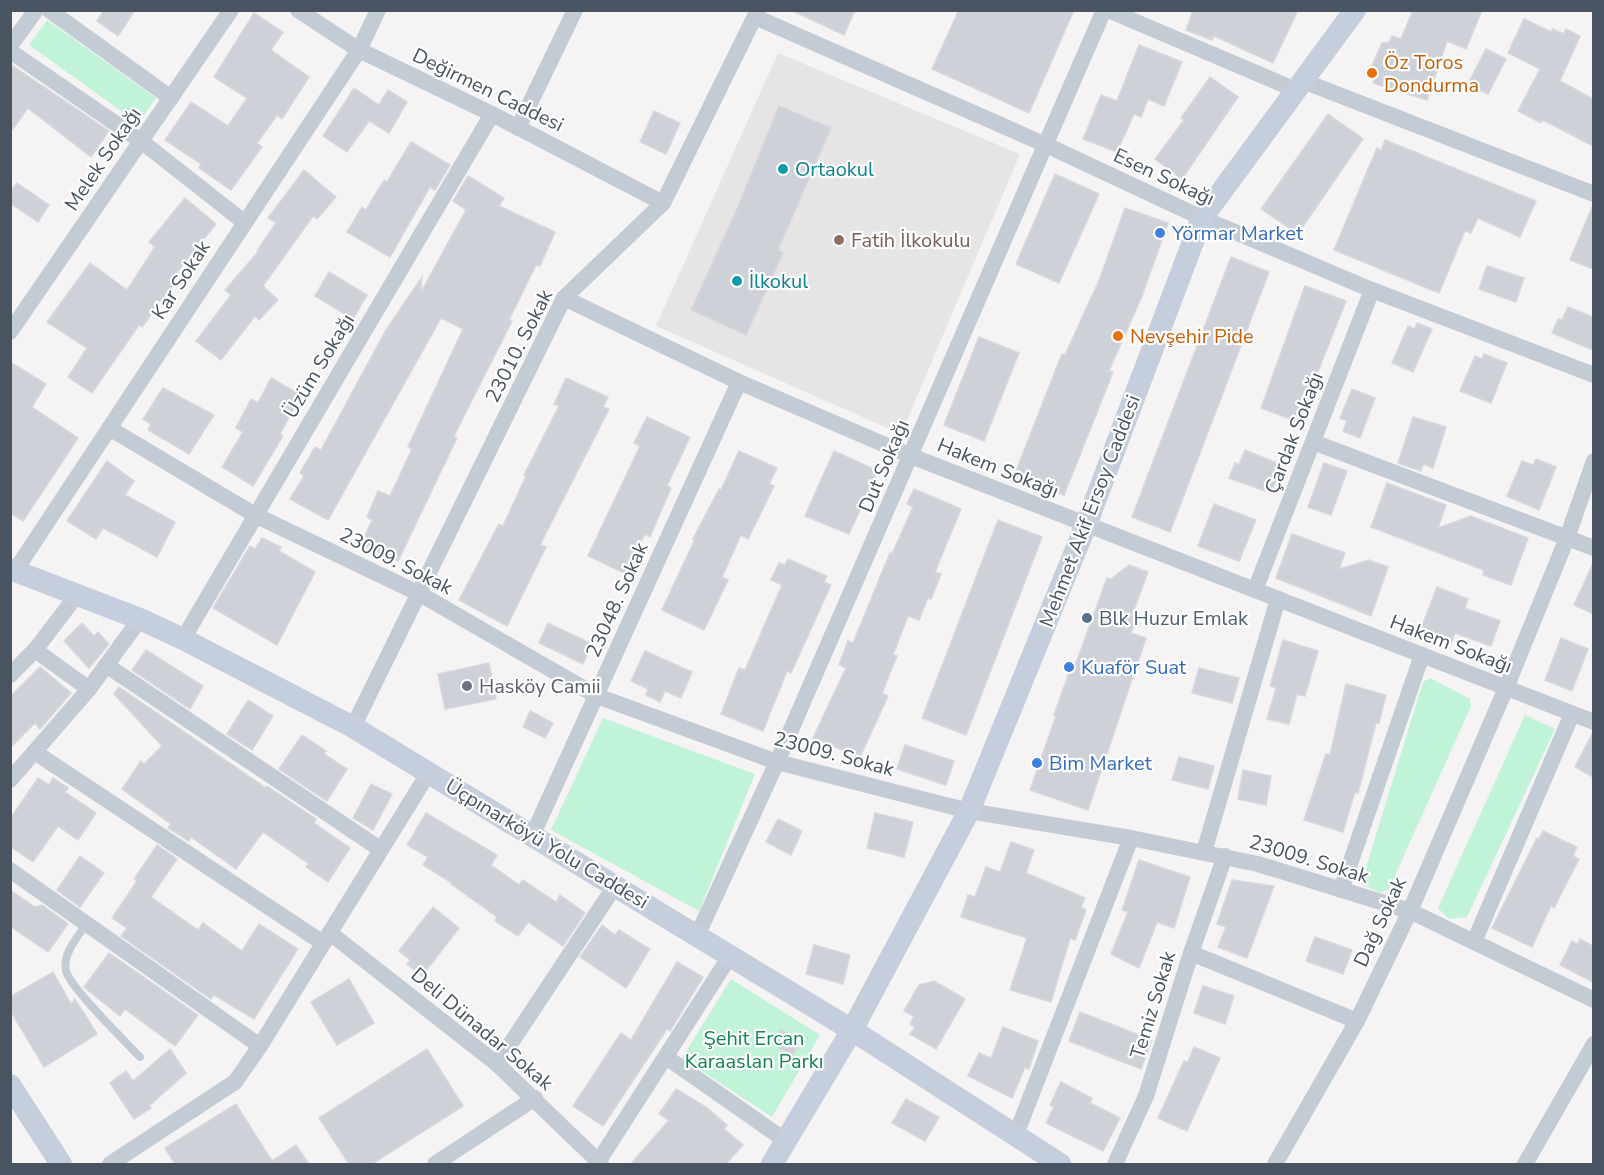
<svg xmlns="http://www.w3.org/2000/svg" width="1604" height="1175" viewBox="0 0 1604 1175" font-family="'Nunito Sans',sans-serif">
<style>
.education{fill:#e6e4e5}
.green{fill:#c1f3d8}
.building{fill:#cfd1d8;stroke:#d7d8de;stroke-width:1.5}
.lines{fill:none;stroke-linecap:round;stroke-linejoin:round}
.service{stroke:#c3ccd5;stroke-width:8}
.minor{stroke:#c3ccd5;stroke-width:16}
.secondary{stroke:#c5cedc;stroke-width:22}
.food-dot{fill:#e8710a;stroke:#fff;stroke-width:2}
.culture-dot{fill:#0f9aa8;stroke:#fff;stroke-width:2}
.shop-dot{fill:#3f7fe0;stroke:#fff;stroke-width:2}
.education-dot{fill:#8d6e63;stroke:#fff;stroke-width:2}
.service-dot{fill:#5c6f8a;stroke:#fff;stroke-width:2}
.worship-dot{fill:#6b7280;stroke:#fff;stroke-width:2}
.labels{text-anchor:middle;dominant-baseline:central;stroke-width:4.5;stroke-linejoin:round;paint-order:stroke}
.food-label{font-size:20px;fill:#c56008;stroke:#fff;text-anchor:start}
.street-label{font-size:20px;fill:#495462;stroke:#fff}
.culture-label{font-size:20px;fill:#0d838f;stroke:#fff;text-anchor:start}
.shop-label{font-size:20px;fill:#366cbe;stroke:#fff;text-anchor:start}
.education-label{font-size:20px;fill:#785e54;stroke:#fff;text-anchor:start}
.service-label{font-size:20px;fill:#4e5e75;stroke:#fff;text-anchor:start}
.worship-label{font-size:20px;fill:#5b616d;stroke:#fff;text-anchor:start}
.park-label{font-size:20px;fill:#128555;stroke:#fff}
</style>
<rect width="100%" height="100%" fill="#f5f3f3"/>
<!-- education -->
<path class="education" d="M778,53L1020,154L901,434L656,326Z"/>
<!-- green -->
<g class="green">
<path d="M47,20L156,98L138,123L29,45Z"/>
<path d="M1430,678L1470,699L1471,706L1389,889L1380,893L1361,884L1423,682Z"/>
<path d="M1525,715L1555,729L1467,917L1449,919L1438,908Z"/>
<path d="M603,718L755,774L699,911L551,830Z"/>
<path d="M731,979L820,1035L772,1117L682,1058Z"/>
</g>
<!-- building -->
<g class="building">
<path d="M104,10H135L118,36L97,21Z"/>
<path d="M791,10H855L844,35Z"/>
<path d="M959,10H1074L1029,113L932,69Z"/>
<path d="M1193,10H1298L1273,63L1214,36L1212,40L1186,30Z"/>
<path d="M1413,10H1482L1466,49L1447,41L1427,100L1373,83L1376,75L1371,68L1382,43L1389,42L1392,36L1401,39Z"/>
<path d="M254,13L283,32L271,50L309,77L282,119L277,115L257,143L262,147L231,190L199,168L201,164L165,140L191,102L228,126L247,98L214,77Z"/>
<path d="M1524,19L1551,32L1553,29L1564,34L1566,29L1580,36L1560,81L1593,99V146L1543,120L1541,123L1518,111L1540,69L1508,53Z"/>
<path d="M1139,45L1182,62L1164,106L1148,99L1141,117L1134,114L1117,152L1083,139L1101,95L1117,101Z"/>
<path d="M1486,49L1506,59L1488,94L1468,84Z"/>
<path d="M10,64L109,131L91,157L28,108L10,133Z"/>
<path d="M1210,77L1238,97L1182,179L1155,159L1184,120L1181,118Z"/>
<path d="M354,88L379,105L388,90L407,102L389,133L369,121L347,152L323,136Z"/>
<path d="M779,106L831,128L778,250L783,253L746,335L691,310L736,211Z"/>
<path d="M654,111L680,123L666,154L640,142Z"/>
<path d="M1328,114L1363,139L1298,234L1261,209Z"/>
<path d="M1385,140L1536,201L1520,237L1478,218L1471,233L1465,231L1439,293L1334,250L1377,148L1381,151Z"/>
<path d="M411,142L450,165L435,190L430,187L390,257L347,232L362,207L366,210L384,180L387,182Z"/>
<path d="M304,170L336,197L317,219L313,216L263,286L278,300L259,320L255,316L221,360L196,341L231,295L225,290L258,252L257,251L276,223L268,218Z"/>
<path d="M1055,174L1099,194L1059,283L1016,264Z"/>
<path d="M468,176L504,198L499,206L555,232L540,266L536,265L509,320L512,321L454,436L457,438L398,561L361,545L372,520L367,517L378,491L390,496L412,449L408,447L463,329L441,318L328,520L290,499L304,476L300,473L315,447L321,450L386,330L422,277L421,292L466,210L453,201Z"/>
<path d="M17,183L49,205L38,222L10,203V193Z"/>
<path d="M185,198L216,224L177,272L180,274L166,295L142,327L139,325L92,393L68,377L87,348L47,322L90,263L127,290L155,247L149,242Z"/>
<path d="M1593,205V269L1570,260Z"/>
<path d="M1125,208L1168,223L1142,296L1109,371L1113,372L1064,495L1014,476L1062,354L1065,355L1100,278Z"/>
<path d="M1231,257L1269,272L1170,532L1132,517Z"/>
<path d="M1487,266L1524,278L1516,302L1479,289Z"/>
<path d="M329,272L367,295L353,319L315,296Z"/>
<path d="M1305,286L1346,301L1298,422L1261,408Z"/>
<path d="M1568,307L1593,317V350L1552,333L1558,319L1562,320Z"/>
<path d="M1417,323L1432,329L1413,372L1392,363L1408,326L1415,329Z"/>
<path d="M979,337L1019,353L984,441L944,425Z"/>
<path d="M1484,354L1507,363L1491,403L1460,391L1475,356L1482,359Z"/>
<path d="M10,362L46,384L32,407L78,438L23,521L10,513Z"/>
<path d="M271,378L301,395L280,434L283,436L253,486L222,467L243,432L236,428L251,399L258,403Z"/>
<path d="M566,378L608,397L603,407L609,409L540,545L546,547L507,626L459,600L499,524L503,526L526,476L524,475L559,406L554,404Z"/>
<path d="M163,388L214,415L189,454L148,430L151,424L143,419Z"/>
<path d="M1352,389L1375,398L1360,438L1343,431L1347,421L1340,418Z"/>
<path d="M647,417L690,437L667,486L671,488L658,518L650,537L645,534L626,574L588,556L640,446L634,443Z"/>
<path d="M1413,417L1446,427L1433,468L1423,464L1421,471L1398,463Z"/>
<path d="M1245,450L1282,465L1271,493L1229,478L1235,463L1239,465Z"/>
<path d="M739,451L777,468L769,484L774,486L748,539L741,535L722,577L728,580L704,630L662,610L695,539H693L719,489L721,490Z"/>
<path d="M834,451L878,471L849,534L805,516Z"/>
<path d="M1536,459L1556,467L1539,510L1507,496L1522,461L1533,465Z"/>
<path d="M107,461L134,481L125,495L175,522L157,557L103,528L96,539L67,521Z"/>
<path d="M1324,463L1347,471L1331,515L1308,507Z"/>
<path d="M1387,483L1446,505L1438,528L1471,516L1528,538L1511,585L1483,575L1484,571L1481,569L1371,527Z"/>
<path d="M914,489L961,509L935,572L941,574L931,599L928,598L919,620L908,616L893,655L897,656L882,693L888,696L860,757L813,738L846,668L839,665L848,641L853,643L890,553L892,554L913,507L907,504Z"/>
<path d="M1214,504L1256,520L1239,561L1198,546Z"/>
<path d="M998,520L1042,537L966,735L922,718Z"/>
<path d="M1292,534L1345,553L1339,569L1369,560L1388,567L1371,616L1276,578Z"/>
<path d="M262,538L281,547L279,551L315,572L277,645L213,608L250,546L255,549Z"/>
<path d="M788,559L827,576L824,582L831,585L791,673L787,671L763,731L721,714L739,668L745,670L782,585L771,580L779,563L785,565Z"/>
<path d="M1593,563V614L1574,605Z"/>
<path d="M1129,565L1148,572L1132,615L1137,617L1131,633L1146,638L1088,810L1030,790L1056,716L1054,715L1073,662L1076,663L1107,578L1111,579Z"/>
<path d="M1437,587L1468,599L1465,608L1500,621L1491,646L1455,633L1451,643L1420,631Z"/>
<path d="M82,623L94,636L98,632L109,644L89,668L64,641Z"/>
<path d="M548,623L592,644L583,664L539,643Z"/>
<path d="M1561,638L1588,649L1572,691L1545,680Z"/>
<path d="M1283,640L1318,651L1305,696L1297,694L1289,724L1267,719L1276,688L1270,686Z"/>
<path d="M146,650L203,686L190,709L132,670Z"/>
<path d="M645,651L692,672L681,698L665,691L660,702L646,695L648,689L631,681Z"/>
<path d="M489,663L496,699L445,709L438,674Z"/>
<path d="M40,667L71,693L40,729L35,723L10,748V697Z"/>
<path d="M1199,668L1239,678L1232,703L1192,693Z"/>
<path d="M1346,684L1386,695L1379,723H1376L1358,793L1355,792L1343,832L1304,820L1326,754L1330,755Z"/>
<path d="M119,687L266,788L267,786L316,819L314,823L350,848L328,882L306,867L309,864L263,832L236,869L191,837L189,841L168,828L171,824L122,789L141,761L144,764L162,746L114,694Z"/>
<path d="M248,700L273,716L252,750L227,734Z"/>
<path d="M530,711L553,723L545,738L523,727Z"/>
<path d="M1593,732V777L1575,767Z"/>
<path d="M302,735L326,751L324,754L347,769L327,801L279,769Z"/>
<path d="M905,745L954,761L946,785L897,769Z"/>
<path d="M1179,757L1214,766L1208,789L1172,780Z"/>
<path d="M1243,770L1271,776L1266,805L1238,799Z"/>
<path d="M38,778L49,785L53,778L68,788L65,792L96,813L78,840L58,826L33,862L10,846V819Z"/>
<path d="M371,784L392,794L373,830L353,818Z"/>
<path d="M426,813L497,855L491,865L519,885L523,880L556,902L560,895L585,913L563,946L528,922L518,936L495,921L497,917L451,884L452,883L423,865L428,857L407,845Z"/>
<path d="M875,813L913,822L904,857L867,848Z"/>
<path d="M778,819L802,831L791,855L766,842Z"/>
<path d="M1543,831L1577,847L1573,856L1579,859L1554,908L1551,906L1532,947L1492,928L1537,838L1539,839Z"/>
<path d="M1011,842L1034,850L1026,873L1085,898L1081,907L1086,910L1075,940L1070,938L1051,1002L1010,990L1027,938L961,917L968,895L975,897L986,867L1000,872Z"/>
<path d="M157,845L177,859L151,897L198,930L203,923L242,951L259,924L298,949L254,1019L214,995L211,999L121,936L127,928L112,918L137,881L134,879Z"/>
<path d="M80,856L104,873L80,907L57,890Z"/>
<path d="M1139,860L1190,877L1174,928L1157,922L1139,968L1111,954L1128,912L1122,910Z"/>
<path d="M1232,880L1274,886L1247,958L1218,947L1226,927L1217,924Z"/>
<path d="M10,890L35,907L42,905L68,924L48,952L10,926Z"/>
<path d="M433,907L459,928L422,976L407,964L410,960L399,951Z"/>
<path d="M602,925L615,935L619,930L650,949L626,988L580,957Z"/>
<path d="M1315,937L1352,950L1343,974L1306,961Z"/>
<path d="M1580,939L1593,946V982L1560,965L1572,941L1578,944Z"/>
<path d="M814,945L850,955L843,984L806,974Z"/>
<path d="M109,953L198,1015L175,1046L125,1009L120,1016L84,987Z"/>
<path d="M677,962L703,977L670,1031L667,1029L603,1126L573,1106L621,1033L631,1040Z"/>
<path d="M53,972L71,1004L75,999L97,1034L44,1067L10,1010V997Z"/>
<path d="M349,979L374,1023L337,1045L311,1002Z"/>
<path d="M934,981L965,999L936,1049L910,1034L915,1027L910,1024L914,1016L904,1011L919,985Z"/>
<path d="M1203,986L1234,996L1225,1024L1194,1013Z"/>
<path d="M1080,1012L1152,1040L1141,1069L1069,1041Z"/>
<path d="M1003,1027L1038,1041L1029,1069L1025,1067L1012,1098L968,1076L979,1053L991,1058Z"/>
<path d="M781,1029L801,1042L792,1056L772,1043Z"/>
<path d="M1194,1047L1220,1058L1187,1131L1158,1118L1184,1061L1188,1062Z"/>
<path d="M170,1049L186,1073L149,1106L151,1108L134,1119L110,1083L126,1071L133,1081Z"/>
<path d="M427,1049L463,1106L372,1164H349L319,1118Z"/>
<path d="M1061,1082L1092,1098L1090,1103L1120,1118L1103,1151L1046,1123L1054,1107L1050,1105Z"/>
<path d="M676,1089L706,1107L727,1125L724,1129L743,1145L726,1164H631L669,1120L659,1114Z"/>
<path d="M906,1099L939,1117L925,1141L892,1123Z"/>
<path d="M236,1104L272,1161L296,1145L309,1164H175L165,1148Z"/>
</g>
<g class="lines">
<!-- service -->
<path class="service" d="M86,924C78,937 62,954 66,971C71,989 125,1041 140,1057"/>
<!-- minor -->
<g class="minor">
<path d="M49,10L171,98"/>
<path d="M298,10L359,50L492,114L663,203"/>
<path d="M1108,10L1296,90"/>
<path d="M755,17L1044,144L1202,218L1372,290L1594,375"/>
<path d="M10,46L36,10"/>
<path d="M10,51L141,141L244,222"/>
<path d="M1303,81L1594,194"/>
<path d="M518,128L575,10"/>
<path d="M564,298L739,382L911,456L1594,722"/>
<path d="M10,332L231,10"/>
<path d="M109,428L255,515L420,594L597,696L777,762L969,811L1131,838L1258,864L1410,911L1594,1000"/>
<path d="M1313,442L1594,548"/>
<path d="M15,571L359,50L378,10"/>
<path d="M1255,590L1372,290"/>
<path d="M183,639L492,114"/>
<path d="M35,650L77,595"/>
<path d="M106,665L380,849"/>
<path d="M10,675L35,650L89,689"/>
<path d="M353,727L564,298L663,203L758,10"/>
<path d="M36,753L323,943"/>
<path d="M10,780L89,689L140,619"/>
<path d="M533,834L739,382"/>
<path d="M1204,852L1278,599"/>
<path d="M10,870L260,1046"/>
<path d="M1341,890L1422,655"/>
<path d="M330,933L497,1064L601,1164"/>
<path d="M697,936L777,762L1104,10"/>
<path d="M1474,942L1572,714"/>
<path d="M1191,953L1357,1021"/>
<path d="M666,1057L786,1141"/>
<path d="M497,1064L615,886"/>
<path d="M1015,1137L1131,838"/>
<path d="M598,1162L730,956"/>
<path d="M110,1164L235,1082L260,1046L429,772"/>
<path d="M435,1164L535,1098"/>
<path d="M1115,1164L1146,1096L1191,953L1225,856"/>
<path d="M1275,1164L1357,1021L1410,911L1506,688L1567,538L1594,461"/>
<path d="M1525,1164L1594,1044"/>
</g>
<!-- secondary -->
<g class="secondary">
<path d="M10,569L140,619L183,639L353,727L852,1030L1060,1164"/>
<path d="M10,1085L61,1164"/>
<path d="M772,1164L852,1030L969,811L1086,525L1202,218L1355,10"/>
</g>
</g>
<!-- markers -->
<g class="food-dot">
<circle cx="1372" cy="73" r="6"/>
<circle cx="1118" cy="336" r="6"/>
</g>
<g class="culture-dot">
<circle cx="783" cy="169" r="6"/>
<circle cx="737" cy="281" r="6"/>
</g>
<g class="shop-dot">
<circle cx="1160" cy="233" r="6"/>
<circle cx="1069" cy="667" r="6"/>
<circle cx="1037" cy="763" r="6"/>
</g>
<circle class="education-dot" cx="839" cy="240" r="6"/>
<circle class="service-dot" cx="1087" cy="618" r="6"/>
<circle class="worship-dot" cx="467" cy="686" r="6"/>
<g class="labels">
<!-- food labels -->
<g class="food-label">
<text x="1384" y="62">Öz Toros<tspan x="1384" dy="23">Dondurma</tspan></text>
<text x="1130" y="336">Nevşehir Pide</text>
</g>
<!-- street labels -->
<g class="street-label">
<text transform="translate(488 90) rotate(26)">Değirmen Caddesi</text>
<text transform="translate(103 159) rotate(-56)">Melek Sokağı</text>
<text transform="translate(1164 177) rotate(25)">Esen Sokağı</text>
<text transform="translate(181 280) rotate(-57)">Kar Sokak</text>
<text transform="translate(519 346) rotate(-63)">23010. Sokak</text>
<text transform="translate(319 366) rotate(-59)">Üzüm Sokağı</text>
<text transform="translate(1294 433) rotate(-69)">Çardak Sokağı</text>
<text transform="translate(884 466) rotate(-67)">Dut Sokağı</text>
<text transform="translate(998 468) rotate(22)">Hakem Sokağı</text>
<text transform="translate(1090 511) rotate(-69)">Mehmet Akif Ersoy Caddesi</text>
<text transform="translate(396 561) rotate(27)">23009. Sokak</text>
<text transform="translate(617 600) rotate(-66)">23048. Sokak</text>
<text transform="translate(1451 644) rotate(21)">Hakem Sokağı</text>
<text transform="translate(834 754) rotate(15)">23009. Sokak</text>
<text transform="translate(547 844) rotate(31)">Üçpınarköyü Yolu Caddesi</text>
<text transform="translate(1309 859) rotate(17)">23009. Sokak</text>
<text transform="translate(1380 922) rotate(-65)">Dağ Sokak</text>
<text transform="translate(1153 1005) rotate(-73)">Temiz Sokak</text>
<text transform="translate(482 1029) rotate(40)">Deli Dünadar Sokak</text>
</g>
<!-- culture labels -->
<g class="culture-label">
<text x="795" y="169">Ortaokul</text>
<text x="749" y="281">İlkokul</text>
</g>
<!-- shop labels -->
<g class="shop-label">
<text x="1172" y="233">Yörmar Market</text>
<text x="1081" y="667">Kuaför Suat</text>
<text x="1049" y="763">Bim Market</text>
</g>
<!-- education labels -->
<g class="education-label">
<text x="851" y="240">Fatih İlkokulu</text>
</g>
<!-- service labels -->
<g class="service-label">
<text x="1099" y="618">Blk Huzur Emlak</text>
</g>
<!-- worship labels -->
<g class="worship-label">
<text x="479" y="686">Hasköy Camii</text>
</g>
<!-- park labels -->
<g class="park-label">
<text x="754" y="1038">Şehit Ercan<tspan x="754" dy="23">Karaaslan Parkı</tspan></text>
</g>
</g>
<!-- border -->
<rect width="1604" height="1175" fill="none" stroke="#495462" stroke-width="24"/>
</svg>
